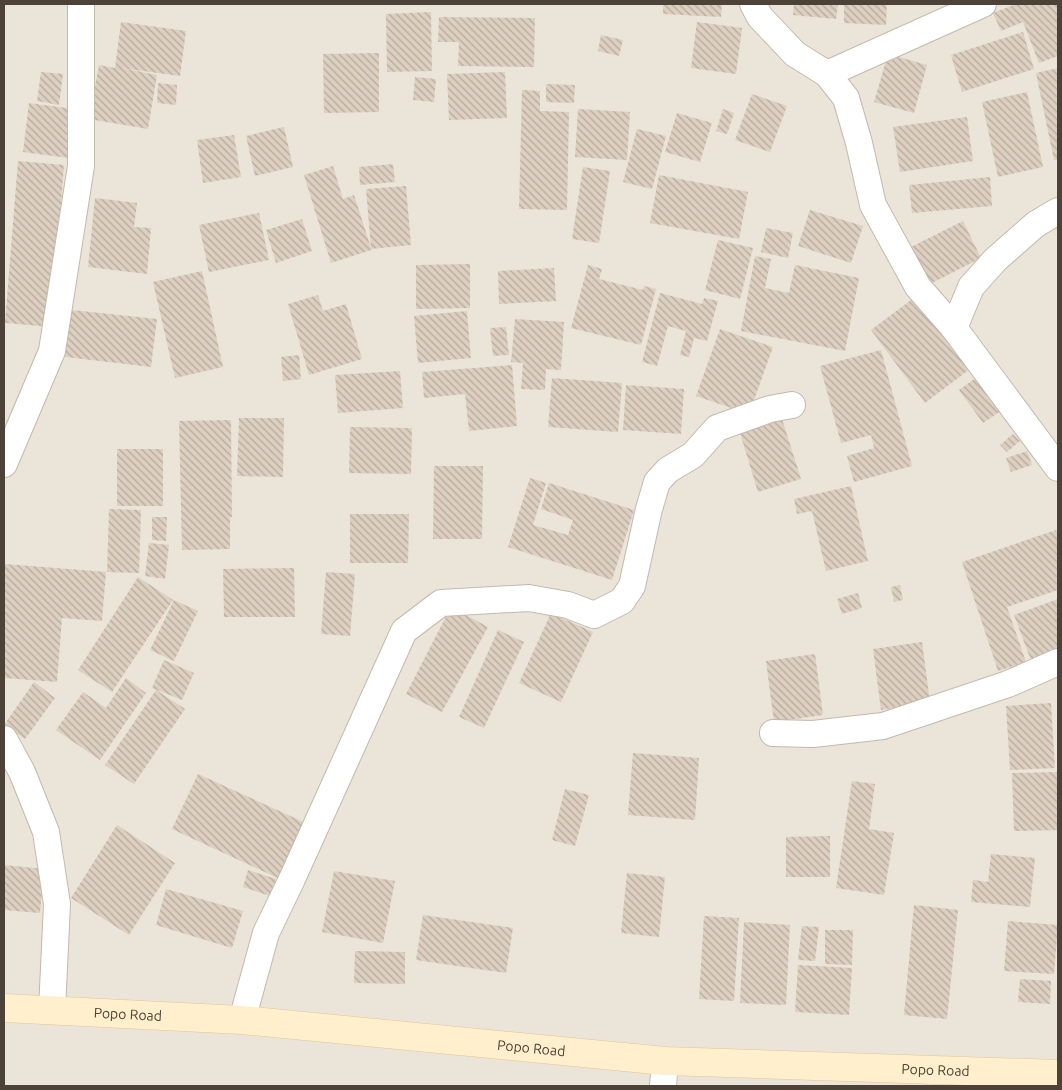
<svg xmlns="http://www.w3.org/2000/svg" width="1062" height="1090" viewBox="0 0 1062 1090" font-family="Ubuntu,sans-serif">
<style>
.residential{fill:#ebe4d8}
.building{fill:url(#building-back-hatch)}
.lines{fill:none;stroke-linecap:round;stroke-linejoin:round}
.street-casing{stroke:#c4b9ab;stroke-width:28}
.secondary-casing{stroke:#dfc697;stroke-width:29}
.street{stroke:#fff;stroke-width:26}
.secondary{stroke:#ffefcc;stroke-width:28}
.labels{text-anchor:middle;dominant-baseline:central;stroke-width:5;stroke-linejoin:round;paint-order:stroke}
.street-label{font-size:14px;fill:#4c4237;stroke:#fff}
</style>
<defs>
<pattern id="building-back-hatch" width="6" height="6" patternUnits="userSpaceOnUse" patternTransform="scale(1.25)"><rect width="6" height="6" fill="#ddd0c1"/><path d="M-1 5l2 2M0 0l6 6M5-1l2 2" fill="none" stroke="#b5aa9e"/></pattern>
</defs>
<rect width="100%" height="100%" fill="#f7f2ea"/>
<!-- residential -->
<rect class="residential" x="4" y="4" width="1054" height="1082"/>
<!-- building -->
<g class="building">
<path d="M663,4H722L721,17L663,14Z"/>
<path d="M794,4H838L836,19L793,15Z"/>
<path d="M844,4H887L886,25L844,23Z"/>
<path d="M1016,4H1058V56L1039,63L1023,22L1001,31L993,13Z"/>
<path d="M431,12L432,71L387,72L386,14Z"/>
<path d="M439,17L535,18L534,67L458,66L459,42H438Z"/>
<path d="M121,22L186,31L180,76L121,68L157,75L148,129L89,119L99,65L115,68Z"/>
<path d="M697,22L742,28L736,74L691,68Z"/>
<path d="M1023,32L1034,69L962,92L951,55Z"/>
<path d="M601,35L623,40L619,56L598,51Z"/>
<path d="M379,53V112L324,113L323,54Z"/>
<path d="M888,54L927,65L914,113L874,102Z"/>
<path d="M1058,68V160H1054L1036,73Z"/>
<path d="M41,72L63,74L59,105L37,101Z"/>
<path d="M505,72L507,118L449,120L447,74Z"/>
<path d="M415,77L436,79L434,102L413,100Z"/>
<path d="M158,83L177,85L176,105L157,103Z"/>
<path d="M546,84L575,85L574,103L546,102Z"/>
<path d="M522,90L540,91V111L569,112L567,210L519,209Z"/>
<path d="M1027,92L1043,167L998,177L982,102Z"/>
<path d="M752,94L787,106L770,152L735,140Z"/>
<path d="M29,103L74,109L68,158L23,152Z"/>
<path d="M578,109L630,112L627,160L575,157Z"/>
<path d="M723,109L734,113L727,134L716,131Z"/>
<path d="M677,113L712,123L700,162L665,152Z"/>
<path d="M967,117L973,161L900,172L893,127Z"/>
<path d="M284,127L293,167L255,176L246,136Z"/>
<path d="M637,129L666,136L652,189L623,182Z"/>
<path d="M234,135L241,177L203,183L197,140Z"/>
<path d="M18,161L64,165L51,327L5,323Z"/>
<path d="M393,164L395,182L360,185L359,167Z"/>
<path d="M333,166L343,199L354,195L371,248L366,189L406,186L411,245L371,249V250L331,263L304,175Z"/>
<path d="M583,167L610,171L599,243L572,239Z"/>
<path d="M659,175L748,192L739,239L650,223Z"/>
<path d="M990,177L992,206L912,213L909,185Z"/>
<path d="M95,198L137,203L134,227L151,228L147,274L88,267Z"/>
<path d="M810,210L863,226L851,263L798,246Z"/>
<path d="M259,213L269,260L209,272L199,225Z"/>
<path d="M302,219L312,251L276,263L266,230Z"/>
<path d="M963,221L981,258L930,284L911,247Z"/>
<path d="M766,228L793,233L788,258L761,252Z"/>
<path d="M718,240L753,248L740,299L705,290Z"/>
<path d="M755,256L771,259L765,288L789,293L795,265L859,278L845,351L741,331Z"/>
<path d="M470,264V308L416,309V265Z"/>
<path d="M588,265L602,269L599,279L643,290L644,286L656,289L641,345L571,328Z"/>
<path d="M554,268L556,301L499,304L498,271Z"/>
<path d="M202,271L223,367L175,378L153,282Z"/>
<path d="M660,293L702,304L704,298L718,301L707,341L694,338L689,357L680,355L686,331L668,326L657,366L642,362Z"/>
<path d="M318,295L323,311L346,304L362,359L309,375L288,304Z"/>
<path d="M915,297L970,369L925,403L871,330Z"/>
<path d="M62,309L157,319L151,367L57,356Z"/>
<path d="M467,311L471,358L418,363L414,316Z"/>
<path d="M515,319L564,322L561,370L546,369L545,390L521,389L523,363L511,362Z"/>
<path d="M506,327L509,355L493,356L490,328Z"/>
<path d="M720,329L773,347L749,414L696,396Z"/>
<path d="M881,350L912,466L854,482L847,456L874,448L871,435L841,443L820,366Z"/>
<path d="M299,355L301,379L283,381L281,357Z"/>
<path d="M512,365L517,426L469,431L465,394L424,398L422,372Z"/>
<path d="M400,371L403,408L338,413L335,375Z"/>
<path d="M977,377L1001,411L983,423L959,390Z"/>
<path d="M552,378L622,383L618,432L548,427Z"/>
<path d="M626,385L684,389L681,434L623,430Z"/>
<path d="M239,418H284L283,477L237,476Z"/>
<path d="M782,419L801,479L758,492L740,433Z"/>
<path d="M231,420L232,517H230V549L182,550L179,421Z"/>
<path d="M350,427L412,428L411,474L349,473Z"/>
<path d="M1013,434L1020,441L1007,452L1000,445Z"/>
<rect x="117" y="449" width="46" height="57"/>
<path d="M1027,451L1032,465L1011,472L1006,458Z"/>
<path d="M434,466H483L482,539H433Z"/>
<path d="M530,478L546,483L533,525L568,535L573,520L541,509L549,483L634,510L612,580L508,547Z"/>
<path d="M851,486L868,561L826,571L812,511L797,514L794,499Z"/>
<path d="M109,509L141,510L139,573L107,572Z"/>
<path d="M350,514H409L408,563H350Z"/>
<path d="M152,517H167L166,541L152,540Z"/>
<path d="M1056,530L1058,537V590L1007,607L1026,662L998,671L962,562Z"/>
<path d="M149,543L169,545L165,579L145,576Z"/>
<path d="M5,564L106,572L102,621L62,618L57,682L4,678Z"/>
<path d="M294,568L295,617H224L223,569Z"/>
<path d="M326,572L355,574L350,636L321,634Z"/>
<path d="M138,577L173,600L112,692L78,670Z"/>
<path d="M900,585L903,600L894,602L891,587Z"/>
<path d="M858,593L862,608L842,614L837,599Z"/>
<path d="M1058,599V656L1033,666L1014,615Z"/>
<path d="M174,600L198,611L174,661L150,650Z"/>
<path d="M451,607L488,627L442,712L406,694Z"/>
<path d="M551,613L593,632L561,702L519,683Z"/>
<path d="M498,630L524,642L484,728L459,717Z"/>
<path d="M922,642L930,702L881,710L873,649Z"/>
<path d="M815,654L823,715L774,722L766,661Z"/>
<path d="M164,660L194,673L182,700L152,688Z"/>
<path d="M126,678L146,693L100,760L56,730L83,692L106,708Z"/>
<path d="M34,682L55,698L25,739L4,725Z"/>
<path d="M156,690L185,709L134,784L105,765Z"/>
<path d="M1051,703L1055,768L1010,770L1006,706Z"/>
<path d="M633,753L699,758L695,820L628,815Z"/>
<path d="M1058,772V830L1014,831L1012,773Z"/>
<path d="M198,774L308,824L282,880L172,829Z"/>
<path d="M852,781L875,784L869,829L894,833L884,895L836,888Z"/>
<path d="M565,789L589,795L575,846L552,840Z"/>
<path d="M117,825L175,863L129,935L71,898Z"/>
<path d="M830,836V877H786V837Z"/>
<path d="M991,854L1035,858L1030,907L971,902L973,880L988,882Z"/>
<path d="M4,865L44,869L40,913L4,910Z"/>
<path d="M248,870L276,879L270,896L243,887Z"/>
<path d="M334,871L395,881L383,943L322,932Z"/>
<path d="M627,873L665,877L659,937L621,933Z"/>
<path d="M166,889L243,911L232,948L156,925Z"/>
<path d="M914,905L958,910L947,1019L904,1015Z"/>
<path d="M423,915L513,928L506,973L416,960Z"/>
<path d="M704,916L739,918L734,1001L699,999Z"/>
<path d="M1008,921L1058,925L1054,974L1004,971Z"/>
<path d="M744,922L790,925L786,1005L740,1003Z"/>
<path d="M802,926L819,927L815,961L798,960Z"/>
<path d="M825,930H853L852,965L825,964Z"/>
<path d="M355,951L405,952V984L354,983Z"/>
<path d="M798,965L852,968L849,1015L795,1012Z"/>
<path d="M1020,979L1051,981L1050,1004L1018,1002Z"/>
</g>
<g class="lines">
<defs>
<g id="street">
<path d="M753,4L760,17L795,54L827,74L846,98L859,143L873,205L918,287L954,328L1058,468"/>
<path d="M827,74L983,4"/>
<path d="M954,328L971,287L995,260L1036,224L1058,211"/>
<path d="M4,464L52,351L81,166V4"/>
<path d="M773,733L813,734L883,726L1008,684L1058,662"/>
<path d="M4,739L22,772L46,832L57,904L52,1010"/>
<path d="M242,1020L266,933L292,879L404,631L441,603L529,598L568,605L594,615L622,601L632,586L649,509L657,482L668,470L693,455L717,428L770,409L792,405"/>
<path d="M663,1086L665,1061"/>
</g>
<g id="secondary">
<path id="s1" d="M4,1008L242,1020L665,1061L1058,1074"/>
</g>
</defs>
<!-- street casing -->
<use href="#street" class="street-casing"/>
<!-- secondary casing -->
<use href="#secondary" class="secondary-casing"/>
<!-- street -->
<use href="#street" class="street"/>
<!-- secondary -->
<use href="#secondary" class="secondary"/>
</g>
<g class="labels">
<!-- street labels -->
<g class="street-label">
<text stroke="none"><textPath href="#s1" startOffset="124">Popo Road</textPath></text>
<text stroke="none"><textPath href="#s1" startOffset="529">Popo Road</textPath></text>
<text stroke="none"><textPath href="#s1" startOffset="934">Popo Road</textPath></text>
</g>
</g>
<!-- border -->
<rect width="1062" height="1090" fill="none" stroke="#4c4237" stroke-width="10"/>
</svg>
